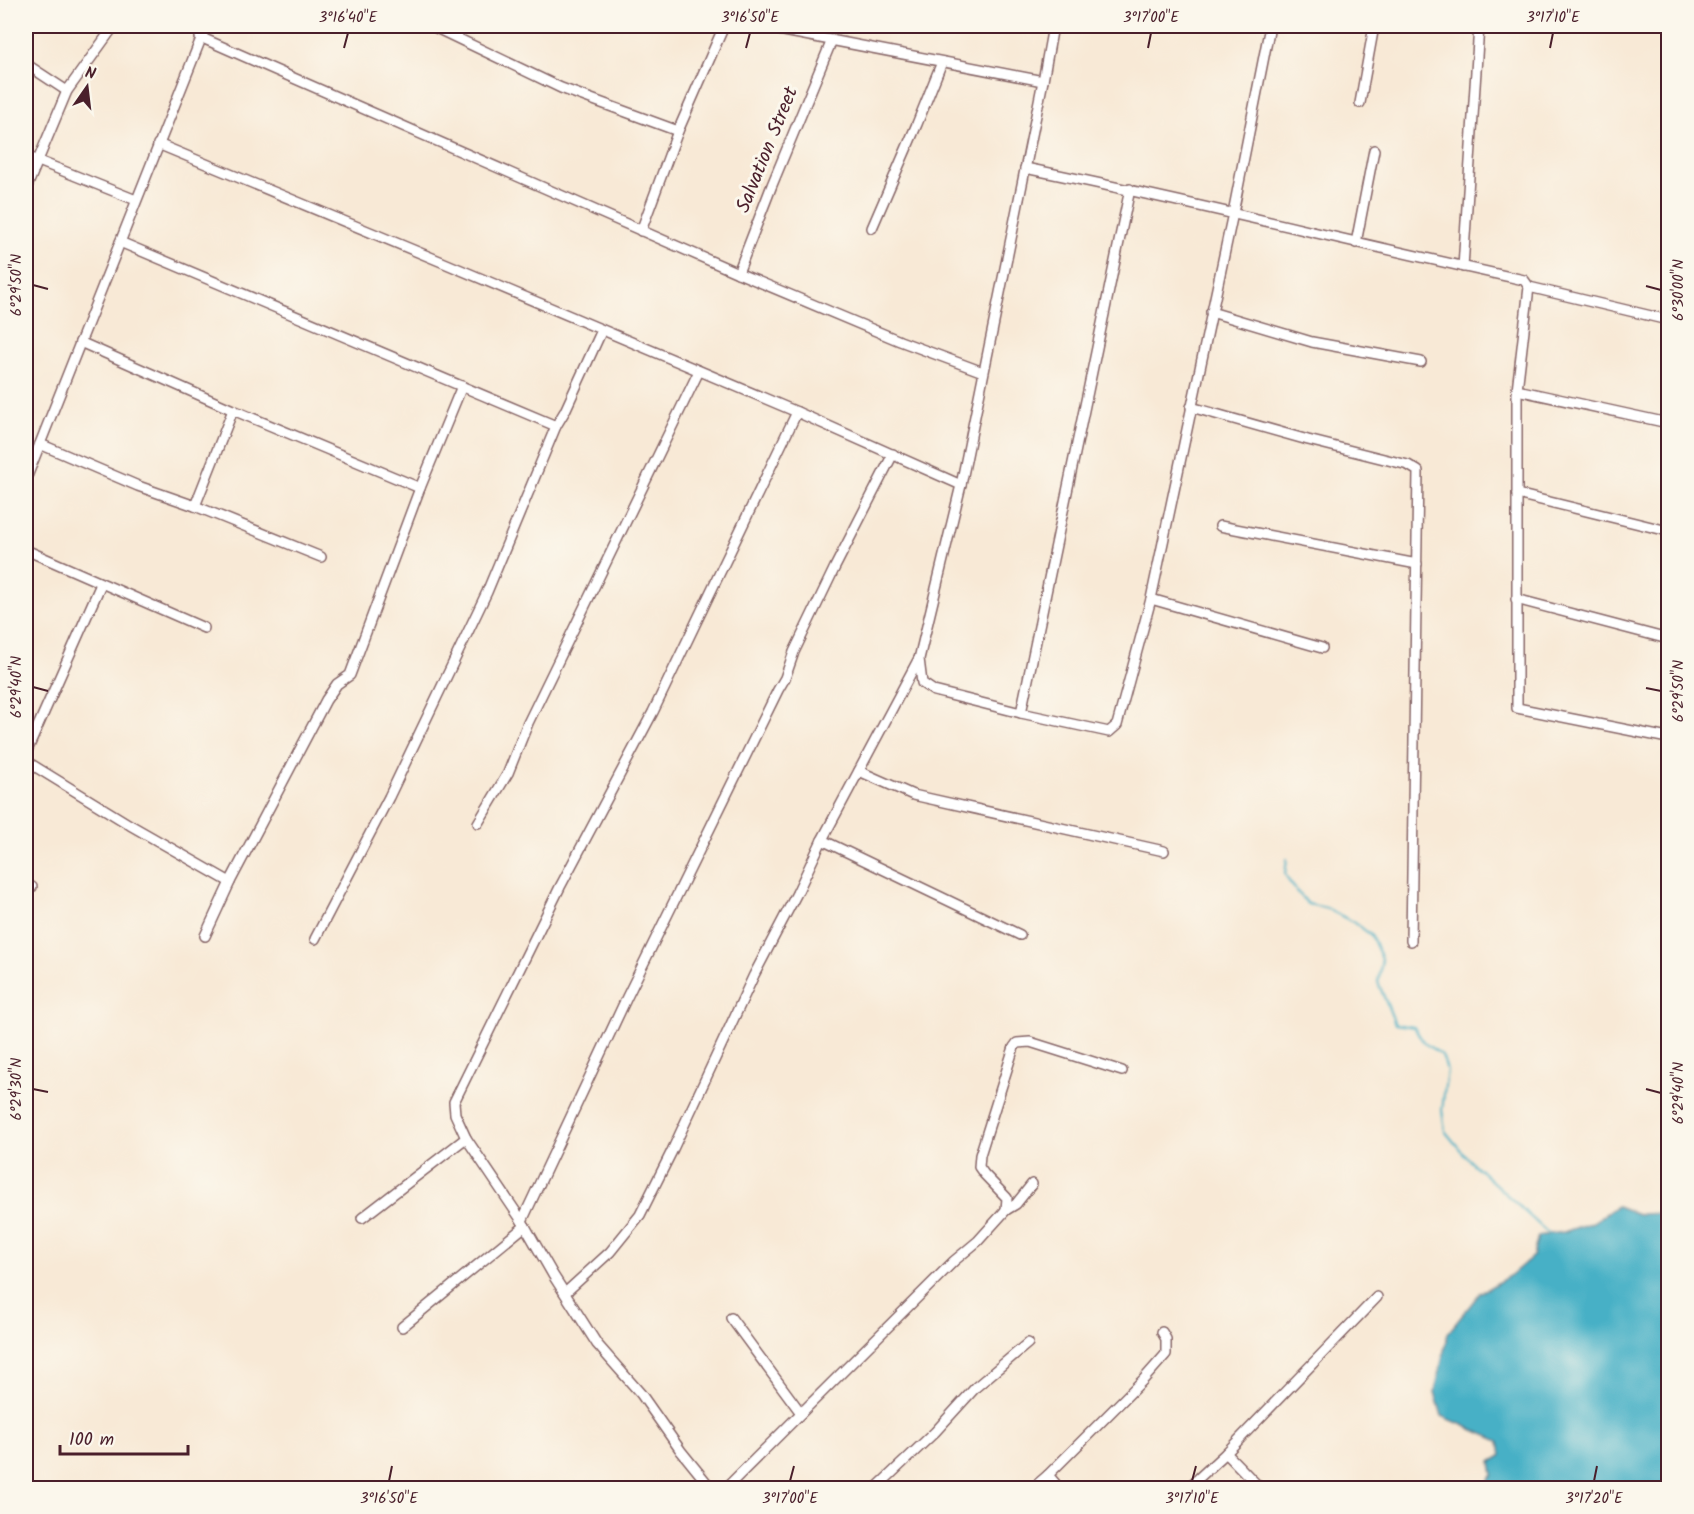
<svg xmlns="http://www.w3.org/2000/svg" width="1694" height="1514" viewBox="0 0 1694 1514" font-family="Kalam,sans-serif">
<style>
.water{fill:#47b0c6;stroke:#486878;stroke-width:1.5}
.lines{fill:none;stroke-linecap:round;stroke-linejoin:round}
.stream{stroke:#47b0c6;stroke-width:2}
.minor-casing{stroke:#876667;stroke-width:12}
.minor{stroke:#fff;stroke-width:9}
.ticks{fill:none;stroke:#4a1f2b;stroke-width:2}
.labels{text-anchor:middle;dominant-baseline:central;stroke-width:6;stroke-linejoin:round;paint-order:stroke}
.street-label{font-size:20px;fill:#4a1f2b;stroke:#fbf7ec}
.neatline{fill:none;stroke:#4a1f2b;stroke-width:2}
.ticks-label{font-size:15px;text-anchor:middle;fill:#4a1f2b}
</style>
<rect width="100%" height="100%" fill="#fbf7ec"/>
<filter id="ink" filterUnits="userSpaceOnUse"><feTurbulence type="fractalNoise" baseFrequency=".0167" numOctaves="2"/><feDisplacementMap in="SourceGraphic" scale="12" xChannelSelector="R" yChannelSelector="G"/><feConvolveMatrix kernelMatrix="1 2 1 2 8 2 1 2 1" color-interpolation-filters="sRGB"/></filter>
<filter id="wash" filterUnits="userSpaceOnUse"><feTurbulence type="fractalNoise" baseFrequency=".008" numOctaves="4" result="noise"/><feDisplacementMap in="SourceGraphic" scale="24" xChannelSelector="R" yChannelSelector="G"/><feGaussianBlur stdDeviation="1.35" result="paint"/><feColorMatrix in="noise" values="0 0 0 0 0 0 0 0 0 0 0 0 0 0 0 0 0 1.4 0 .05"/><feComposite in="paint" operator="in"/></filter>
<g filter="url(#wash)">
<rect width="100%" height="100%" fill="#f8e9d6"/>
<!-- water -->
<path class="water" d="M1617,1206L1638,1214L1668,1213V1488H1483L1493,1475L1491,1462L1501,1456L1499,1441L1442,1416L1435,1392L1448,1333L1480,1293L1511,1275L1533,1256L1538,1236L1564,1232L1593,1222Z"/>
<g class="lines">
<!-- stream -->
<path class="stream" d="M1287,859L1285,874L1290,883L1308,904L1326,908L1355,923L1371,935L1382,959L1378,982L1395,1024L1414,1027L1424,1043L1442,1055L1447,1070L1442,1110L1445,1131L1468,1159L1549,1234"/>
</g>
</g>
<g filter="url(#ink)">
<g class="lines">
<defs>
<g id="minor">
<path d="M432,26L561,88L678,131"/>
<path d="M758,26L1043,81"/>
<path d="M1053,26L1043,81L961,485L919,659L922,683L934,691L1021,713L1130,189"/>
<path d="M200,37L738,273L900,341L983,372"/>
<path d="M26,64L67,91"/>
<path d="M1360,103L1374,26"/>
<path d="M158,144L442,262L797,412L961,485"/>
<path d="M26,156L136,200"/>
<path d="M1025,168C1193,202 1358,244 1524,280L1529,287L1517,390V708L1668,738"/>
<path d="M26,189L67,91L114,26"/>
<path d="M872,228L917,124L942,62"/>
<path d="M641,231L678,131L724,26"/>
<path d="M120,242L556,426"/>
<path d="M1356,243L1374,150"/>
<path d="M1463,267L1479,26"/>
<path d="M738,273L772,185L832,40"/>
<path d="M1529,287L1668,320"/>
<path d="M1211,312L1312,342L1421,362"/>
<path d="M80,342L233,410L420,488"/>
<path d="M1517,390L1668,423"/>
<path d="M1191,407L1308,440L1408,465L1418,471L1411,941"/>
<path d="M40,444L138,486L195,506L321,557"/>
<path d="M26,479L206,26"/>
<path d="M1517,494L1668,531"/>
<path d="M195,506L233,410"/>
<path d="M1220,526L1417,564"/>
<path d="M26,550L204,628"/>
<path d="M1151,599L1322,648"/>
<path d="M1516,599L1668,639"/>
<path d="M1021,713L1109,732L1117,725L1151,599L1233,213L1270,26"/>
<path d="M26,753L101,584"/>
<path d="M26,761L130,825L230,882"/>
<path d="M859,771L913,795L1164,851"/>
<path d="M478,823L508,773L528,723L699,371"/>
<path d="M822,840L1020,935"/>
<path d="M26,884L32,887"/>
<path d="M205,936L230,882L326,700L337,684L350,675L420,488L462,386"/>
<path d="M315,939L389,797L487,592L556,426L565,411L602,330"/>
<path d="M1006,1210L1007,1198L984,1174L979,1167L980,1155L1014,1047L1017,1043L1030,1042L1122,1071"/>
<path d="M362,1218L466,1138"/>
<path d="M522,1221L627,997L778,690L785,678L794,652L835,567L893,454"/>
<path d="M565,1293L610,1252L640,1215L671,1153L754,975L797,893L822,840L918,660"/>
<path d="M731,1318L801,1413"/>
<path d="M402,1327L525,1226"/>
<path d="M1226,1453L1377,1297"/>
<path d="M1048,1475L1143,1380L1166,1354V1339L1162,1332"/>
<path d="M711,1488L681,1451L641,1394L597,1344L553,1275L522,1221L466,1138L455,1114L454,1102L560,887L653,712L797,412"/>
<path d="M726,1488L954,1261L978,1241L1006,1210L1016,1204L1032,1184"/>
<path d="M876,1488L935,1432L976,1387L1028,1343"/>
<path d="M1033,1488L1048,1475L1059,1488"/>
<path d="M1188,1488L1226,1453L1260,1488"/>
</g>
</defs>
<!-- minor casing -->
<use href="#minor" class="minor-casing"/>
<!-- minor -->
<use href="#minor" class="minor"/>
</g>
</g>
<!-- ticks -->
<path class="ticks" d="M344,48L348,33M746,48L750,33M1148,48L1151,33M1550,48L1553,33M33,285L48,289M1646,286L1661,290M33,687L48,691M1646,688L1661,691M33,1089L48,1092M1646,1089L1661,1093M389,1481L392,1466M790,1481L794,1466M1192,1481L1196,1466M1594,1481L1597,1466"/>
<g class="labels">
<!-- street labels -->
<g class="street-label">
<text transform="translate(768 150) rotate(-68)">Salvation Street</text>
</g>
</g>
<!-- margin -->
<rect width="1694" height="1514" fill="none" stroke="#fbf7ec" stroke-width="66"/>
<!-- north arrow -->
<g transform="translate(87 87) rotate(14)" stroke="#fbf7ec" stroke-width="4.5" paint-order="stroke">
<path d="M0-4.5L10 22L0 15L-10 22Z" fill="#4a1f2b"/>
<text y="-9" font-size="16" font-weight="bold" text-anchor="middle" fill="#4a1f2b">N</text>
</g>
<!-- scale -->
<path d="M60 1445v9h128v-9" fill="none" stroke="#4a1f2b" stroke-width="3"/>
<text x="69" y="1445" font-size="18" fill="#4a1f2b" stroke="#fbf7ec" stroke-width="4.5" paint-order="stroke">100 m</text>
<rect x="33" y="33" width="1628" height="1448" class="neatline"/>
<g class="ticks-label">
<text x="348" y="22">3°16'40"E</text>
<text x="750" y="22">3°16'50"E</text>
<text x="1151" y="22">3°17'00"E</text>
<text x="1553" y="22">3°17'10"E</text>
<text transform="translate(16 285) rotate(-90)" y="5">6°29'50"N</text>
<text transform="translate(1678 290) rotate(-90)" y="5">6°30'00"N</text>
<text transform="translate(16 687) rotate(-90)" y="5">6°29'40"N</text>
<text transform="translate(1678 691) rotate(-90)" y="5">6°29'50"N</text>
<text transform="translate(16 1089) rotate(-90)" y="5">6°29'30"N</text>
<text transform="translate(1678 1093) rotate(-90)" y="5">6°29'40"N</text>
<text x="389" y="1503">3°16'50"E</text>
<text x="790" y="1503">3°17'00"E</text>
<text x="1192" y="1503">3°17'10"E</text>
<text x="1594" y="1503">3°17'20"E</text>
</g>
</svg>
